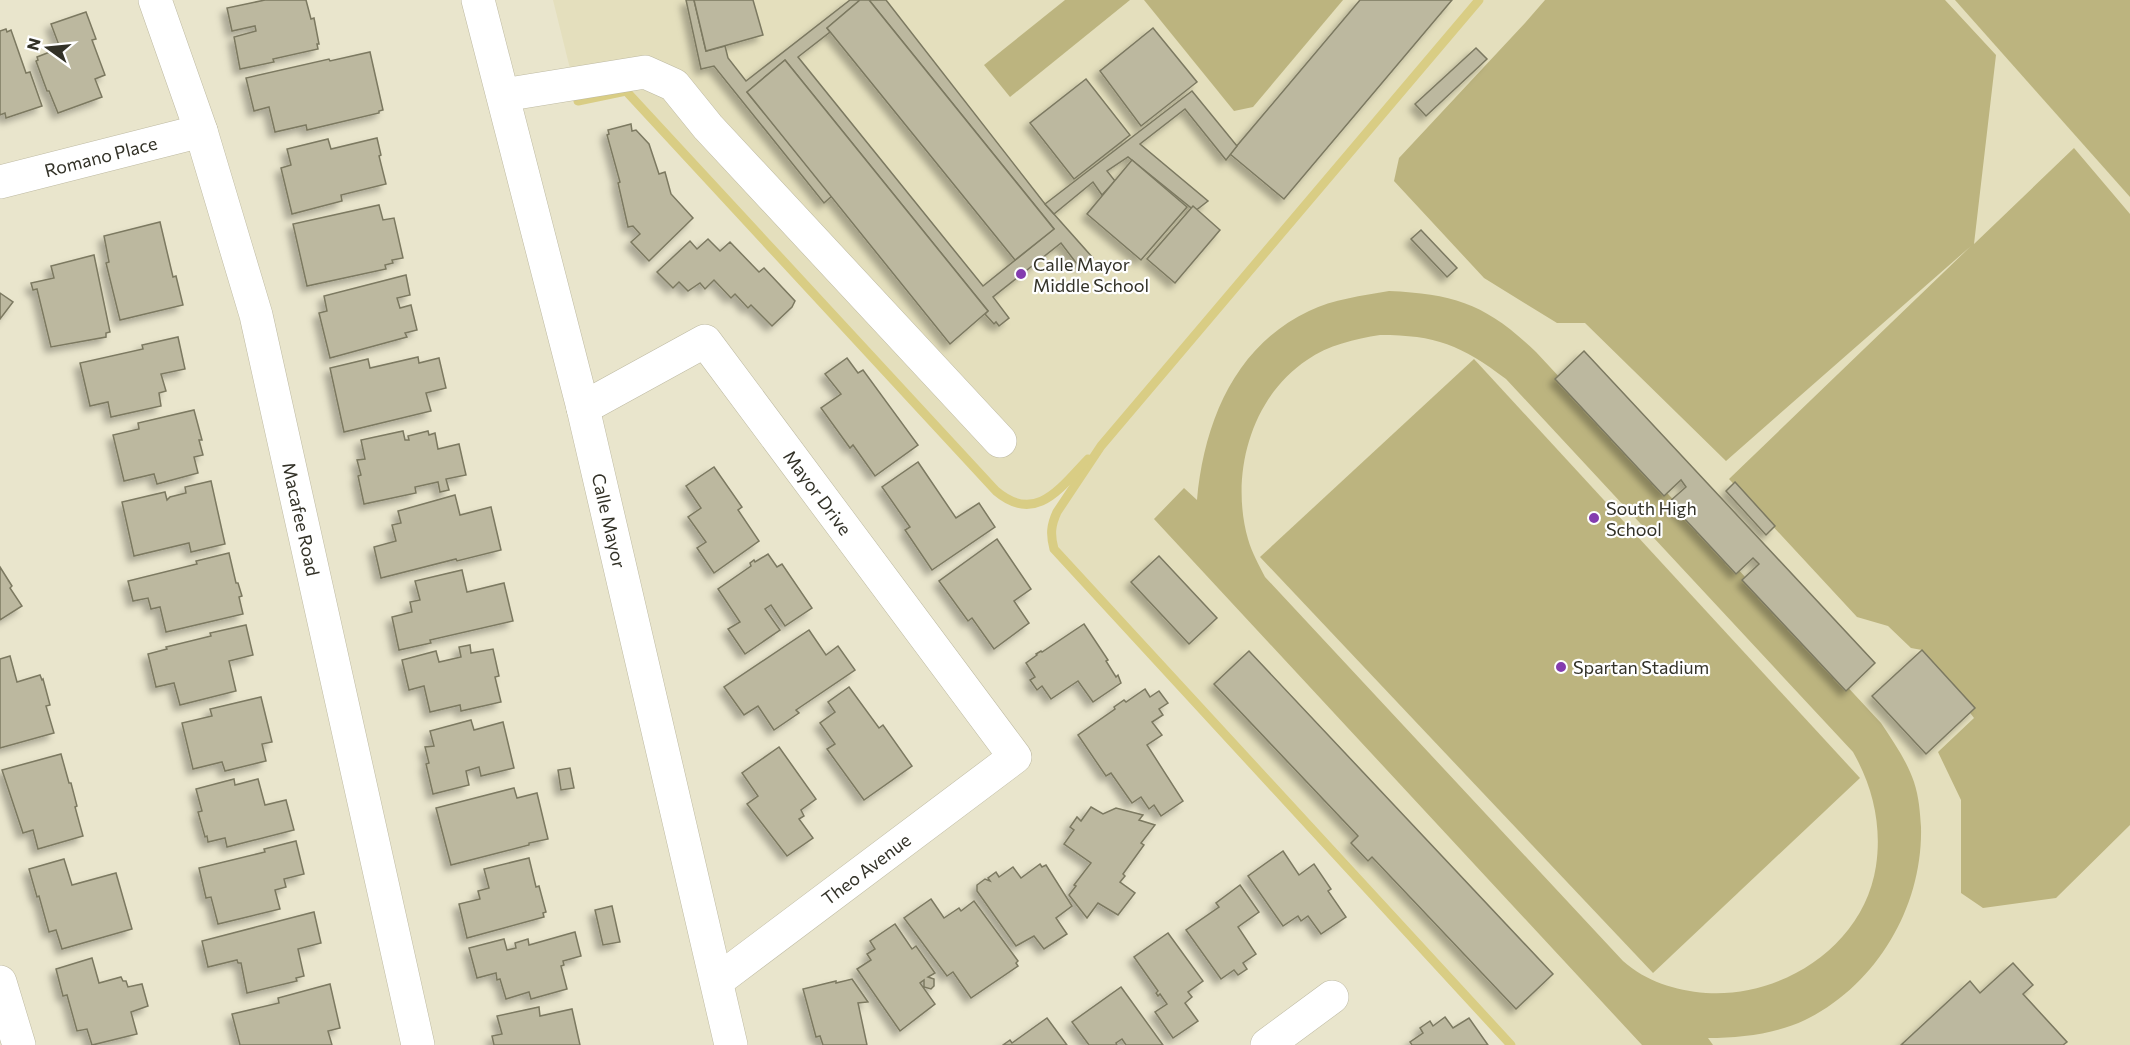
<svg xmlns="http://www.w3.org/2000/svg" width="2130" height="1045" viewBox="0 0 2130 1045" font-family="Commissioner,sans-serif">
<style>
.built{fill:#e4dfbd}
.green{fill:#bcb47f;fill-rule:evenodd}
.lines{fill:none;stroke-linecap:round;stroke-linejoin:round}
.stream{stroke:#d9cd84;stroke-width:9}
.building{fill:#bcb89f;stroke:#7c7961;stroke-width:1.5;filter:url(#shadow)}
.minor-casing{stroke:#bebaa2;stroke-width:34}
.minor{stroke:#fff;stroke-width:33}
.poi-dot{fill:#843caf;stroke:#fff;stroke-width:2}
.labels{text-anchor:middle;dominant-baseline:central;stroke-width:4.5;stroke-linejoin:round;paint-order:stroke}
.street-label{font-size:18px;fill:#323127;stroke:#fff}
.poi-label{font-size:18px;fill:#323127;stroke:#fff;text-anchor:start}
</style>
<defs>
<filter id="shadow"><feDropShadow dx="-5.5" dy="5.5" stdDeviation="3" flood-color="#0004"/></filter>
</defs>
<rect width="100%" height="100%" fill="#e9e5cc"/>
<!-- built -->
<path class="built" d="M553,0H2130V1045H1511L1054,549L1050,536L1066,500L1099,449L1054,494L1043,501L1031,505L1018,504L1006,500L996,491L626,91L578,101Z"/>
<!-- green -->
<g class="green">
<path d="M1065,0H1130L1010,97L984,65Z"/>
<path d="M1144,0H1343L1253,107L1234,111Z"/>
<path d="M1545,0H1945L1996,55L1974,244L2074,148L2130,214V825L2056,898L1983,908L1961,893V800L1938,752L1974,718L1922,650L1911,648L1888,626L1857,617L1729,479L1971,246L1726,461L1585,323H1557L1484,278L1394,181L1399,158L1525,23Z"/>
<path d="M1955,0H2130V197Z"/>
<path d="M1389,291C1456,294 1487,305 1536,352L1881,723C1893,741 1907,761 1914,782C1919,797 1920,812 1921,827C1923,906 1877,985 1805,1020C1775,1034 1741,1038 1708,1038L1713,1045H1642L1154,519L1184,488L1197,500C1204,422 1235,346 1309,311C1333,299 1362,296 1389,291ZM1380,335C1436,335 1461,345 1506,379L1853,752C1873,787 1882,826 1876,866C1864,946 1782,998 1706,993C1674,990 1647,982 1623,961L1265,577C1259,565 1252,553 1248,539C1230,476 1250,398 1307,360C1328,345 1355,339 1380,335Z"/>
<path d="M1474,359L1860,778L1653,973L1260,557Z"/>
</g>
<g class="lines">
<!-- stream -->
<g class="stream">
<path d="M1479,0L1101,446L1057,512C1051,525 1050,534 1054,549L1511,1045"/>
<path d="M578,101L626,91L996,491C1036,525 1061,487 1088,459"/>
</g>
</g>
<!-- building -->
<g class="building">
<path d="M265,0H306L311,19L314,18L319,44H317L318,49L273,59L274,62L240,69L234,37L256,31L255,26L232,31L227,8Z"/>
<path d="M686,0H694L706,51L725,46L728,58L746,81L850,0H860L827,28L830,32L798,57L983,286L1054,229L869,0H886L1045,204L1093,258L1083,266L1080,262L1077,264L1061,243L993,297L1009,318L999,326L996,322L994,324L985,314L988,311L785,60L747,92L832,196L824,203L714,66L701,69Z"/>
<path d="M694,0H753L763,35L706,51Z"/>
<path d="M860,0H869L1054,229L1015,260L827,28Z"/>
<path d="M1360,0H1452L1284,199L1230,154Z"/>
<path d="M86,12L96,39L92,40L105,75L95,79L102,97L58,113L49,91H47L36,61L38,60L37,57L60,48L51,24Z"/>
<path d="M1153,28L1197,82L1141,126L1100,71Z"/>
<path d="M6,29L7,32L11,30L26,73L30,72L42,106L6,118L5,113L0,115V31Z"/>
<path d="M1476,48L1487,59L1426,116L1415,104Z"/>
<path d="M370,52L383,110L379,111V113L307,130L306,125L275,132L269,107L254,111L246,78L329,59L330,61Z"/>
<path d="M785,60L988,311L950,344L747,92Z"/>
<path d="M1086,79L1130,135L1074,179L1030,123Z"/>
<path d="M1192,91L1237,146L1226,160L1185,109L1140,144L1208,201L1195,211L1128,157L1107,171L1115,181L1102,195L1093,182L1054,214L1045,204Z"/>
<path d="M631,124L632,131L636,130L649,144L659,174L665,172L671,194L693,218L649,261L631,242L640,234L633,226L628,227L618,183L620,182L607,135L609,134L608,130Z"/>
<path d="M377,138L381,155L379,156L386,184L341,195L342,201L292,214L281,168L291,165L287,149L328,139L331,149Z"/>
<path d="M1132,160L1187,207L1141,260L1087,214Z"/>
<path d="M379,205L383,220L394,218L403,258L392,260L393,263L385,265L386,269L307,286L293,224Z"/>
<path d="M1193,206L1220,230L1175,283L1147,259Z"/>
<path d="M160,222L173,277L176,276L183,305L120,320L106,263L109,262L104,236Z"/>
<path d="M1421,230L1457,268L1447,277L1411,239Z"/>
<path d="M708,239L720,251L730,242L759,272L764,268L795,301L792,307L772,326L751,305L748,308L735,294L731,298L714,280L705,289L700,283L688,291L679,282L673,288L657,272L690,241L697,249Z"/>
<path d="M94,255L110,332L106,333V337L51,347L37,289L33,290L31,283L54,278L51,266Z"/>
<path d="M406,275L410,295L397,298L400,308L411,305L417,330L405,333L407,337L330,358L319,313L327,311L324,296Z"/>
<path d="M0,293L13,302L0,319Z"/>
<path d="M178,337L185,369L161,374L166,391L159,393L161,406L111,417L108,402L90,406L80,363L143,349L142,345Z"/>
<path d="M1584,351L1875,663L1846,691L1742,580L1759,564L1753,558L1736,574L1669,502L1686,487L1681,480L1664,496L1555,379Z"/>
<path d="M418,357L419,363L439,358L446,388L426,393L431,411L344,432L330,368L368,359L370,368Z"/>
<path d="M847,358L858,373L863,370L918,445L875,476L853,445L850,448L821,408L841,394L825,374Z"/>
<path d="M194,410L202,440H199L203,455L194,457L198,473L157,484L154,474L124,481L113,435L139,429L138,423Z"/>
<path d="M403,431L405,440H409L408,436L428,431L429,435L435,433L438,449L459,444L466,475L446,479L449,490L440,492L438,482L415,487L416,493L364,504L358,476L361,475L357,460L365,459L361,440Z"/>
<path d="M918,462L956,518L979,503L995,527L932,570L905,530L910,527L882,487Z"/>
<path d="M714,467L742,507L738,510L759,541L714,573L697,548L706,542L688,517L701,508L686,486Z"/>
<path d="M211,481L225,544L191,552L189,543L134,556L122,502L165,492L167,500L170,497L186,493L185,487Z"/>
<path d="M1735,482L1775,526L1766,535L1726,491Z"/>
<path d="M455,495L460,515L491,507L501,550L457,561L456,559L381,578L374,547L396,541L392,525L401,523L398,511Z"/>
<path d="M997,539L1031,589L1014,601L1029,623L994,649L972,618L968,621L939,581Z"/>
<path d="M229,553L236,583H238L242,596L239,597L243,614L166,632L160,607L151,609L148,598L133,601L128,581L197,564L196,561Z"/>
<path d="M768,554L777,567L782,564L812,608L785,626L771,605L765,609L780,630L745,654L728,629L740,622L718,589L751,566L750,563L754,560L755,562Z"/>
<path d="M1159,556L1217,618L1189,644L1131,582Z"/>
<path d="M0,567L12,586L10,588L22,606L0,620Z"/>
<path d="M462,570L467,592L504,583L513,621L430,640L431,643L399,650L392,617L412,612L410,602L420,600L415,581Z"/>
<path d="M1084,624L1108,660L1106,661L1116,677L1118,675L1121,683L1093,702L1078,681L1051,699L1042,686L1037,690L1030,680L1035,677L1026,663L1037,655L1036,654L1041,651L1042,652Z"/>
<path d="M246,625L253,655L229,661L236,691L180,705L174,683L156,687L148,654L167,649L166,647L211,636L210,633Z"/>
<path d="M809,630L826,655L838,646L855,670L796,710L799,713L774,730L758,706L744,715L724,687Z"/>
<path d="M470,645L471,653L493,649L499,676L495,677L501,702L461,711L460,705L430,712L424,686L409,690L402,660L436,651L439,662L461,657L459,647Z"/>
<path d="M1922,650L1975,708L1926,754L1872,696Z"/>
<path d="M1249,651L1553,974L1516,1009L1372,857L1368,861L1351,843L1358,836L1214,684Z"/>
<path d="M10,656L17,682L40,675L42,680L43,679L50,705L46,706L54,733L0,748V659Z"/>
<path d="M849,687L879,728L883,725L912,766L864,800L827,749L835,744L820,723L835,712L828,702Z"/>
<path d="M1145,689L1150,697L1159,691L1168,703L1159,709L1163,715L1152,722L1162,735L1147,745L1183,801L1161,816L1154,805L1149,809L1141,797L1132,803L1111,773L1106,776L1078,735L1115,709L1114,707L1124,700L1126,702Z"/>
<path d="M261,697L272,742L262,744L266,761L225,771L222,762L193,769L182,723L212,716L210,709Z"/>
<path d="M471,720L474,730L503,722L514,768L481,776L479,767L466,771L469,785L433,794L426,764L429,763L425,747L434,746L430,731Z"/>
<path d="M779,747L816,799L801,810L804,816L799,819L813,838L787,856L747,804L758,796L742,773Z"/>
<path d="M61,754L69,783H71L77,806L75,807L83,836L38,849L33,830L23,833L2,770Z"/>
<path d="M570,768L574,788L561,790L558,770Z"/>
<path d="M234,779L235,785L258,779L265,805L286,800L294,830L227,847L225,838L208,842L207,836L205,837L198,812L202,811L196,789Z"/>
<path d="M514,788L517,798L537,793L548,839L529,843V845L451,865L436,808Z"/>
<path d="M1091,807L1103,814L1116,808L1143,815L1139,820L1155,825L1141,843L1144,845L1123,874L1125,876L1120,882L1135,893L1118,915L1098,903L1087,918L1069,895L1076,886L1074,885L1091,863L1064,844L1074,830L1070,827L1077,817L1081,821Z"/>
<path d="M296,841L304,874L284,879L286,887L275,890L280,909L218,924L211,897L206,898L199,868L265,852L264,849Z"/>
<path d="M1283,851L1299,875L1314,864L1331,889L1328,891L1346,917L1321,934L1308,916L1301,921L1298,916L1283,926L1248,876Z"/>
<path d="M529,858L536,887L539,886L546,912L543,913L544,917L467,938L459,904L480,899L478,891L489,888L484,869Z"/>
<path d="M64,859L72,885L116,873L132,929L62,949L56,930L49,932L39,896L37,897L29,869Z"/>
<path d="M1040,864L1042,867L1046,865L1072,906L1056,918L1067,934L1044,949L1034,936L1016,946L977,891V885L985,879L990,881L988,878L996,872L999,877L1013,867L1021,878Z"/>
<path d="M1240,885L1259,912L1238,927L1256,954L1243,963L1247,969L1238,975L1234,970L1221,979L1186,930L1219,907L1216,903Z"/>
<path d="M931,899L944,918L959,908L961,911L974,901L1018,961L1016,963L1018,966L971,998L953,972L947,976L904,918Z"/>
<path d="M612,906L620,942L603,945L595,910Z"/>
<path d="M314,912L321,943L298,949L304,976L296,978L297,981L247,993L241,963H238L237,960L208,967L202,941Z"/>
<path d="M895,924L912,949L916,946L935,973L928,977L934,979V986L931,989L924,987V980L920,983L935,1004L900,1031L857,969L871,960L867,954L875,949L870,941Z"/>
<path d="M575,932L581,956L563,961L564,965L561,966L567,989L531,999L529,992L506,999L500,979L497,980L496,973L477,978L469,948L504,939L507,950L516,948L515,943L528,939L529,945Z"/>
<path d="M1168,933L1203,981L1188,992L1192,997L1185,1003L1198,1021L1173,1038L1155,1012L1167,1004L1160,994L1158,996L1156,993L1158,991L1134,957Z"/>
<path d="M92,958L99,983L121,977L123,981H126L128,987L142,984L148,1006L131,1012L137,1034L92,1045L87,1029L77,1031L67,995L63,996L56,969Z"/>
<path d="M2013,963L2033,985L2023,994L2067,1042L2063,1045H1901L1970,981L1980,993Z"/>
<path d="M852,979L868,1002L858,1003L867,1045H823L820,1036L816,1037L803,989L836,981V983Z"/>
<path d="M330,984L340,1028L328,1031L332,1045H240L232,1014L279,1003L278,998Z"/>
<path d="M1121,987L1163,1045H1126L1122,1039L1116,1043L1117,1045H1089L1072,1022Z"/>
<path d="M539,1007L540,1016L572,1009L580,1045H494L492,1036L502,1034L497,1016Z"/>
<path d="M1445,1017L1453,1028L1469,1018L1488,1045H1412L1410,1042L1423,1033L1420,1028L1430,1021L1433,1026Z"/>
<path d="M1047,1018L1067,1045H1003L1010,1040L1012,1043Z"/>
</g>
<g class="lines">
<defs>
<g id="minor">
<path id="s1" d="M155,0L201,131L256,315L418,1045"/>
<path id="s2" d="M478,0L583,408L731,1045"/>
<path d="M503,95L645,72L674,85L708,127L1000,441"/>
<path id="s3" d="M0,182L201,131"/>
<path id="s4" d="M583,408L705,341L1015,757L717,981"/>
<path d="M0,982L19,1045"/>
<path d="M1267,1045L1332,997"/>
</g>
</defs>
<!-- minor casing -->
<use href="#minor" class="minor-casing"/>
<!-- minor -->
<use href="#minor" class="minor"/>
</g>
<!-- markers -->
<g class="poi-dot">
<circle cx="1021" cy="274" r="6"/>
<circle cx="1594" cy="518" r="6"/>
<circle cx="1561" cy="667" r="6"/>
</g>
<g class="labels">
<!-- street labels -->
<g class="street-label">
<text stroke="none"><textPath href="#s3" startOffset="104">Romano Place</textPath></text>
<text stroke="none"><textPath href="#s4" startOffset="328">Mayor Drive</textPath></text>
<text stroke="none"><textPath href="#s1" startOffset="540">Macafee Road</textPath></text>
<text stroke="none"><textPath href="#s2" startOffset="537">Calle Mayor</textPath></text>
<text transform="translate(866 869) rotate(-37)">Theo Avenue</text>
</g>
<!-- poi labels -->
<g class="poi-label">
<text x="1033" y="264">Calle Mayor<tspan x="1033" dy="21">Middle School</tspan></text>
<text x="1606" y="508">South High<tspan x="1606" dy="21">School</tspan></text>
<text x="1573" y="667">Spartan Stadium</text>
</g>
</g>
<!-- north arrow -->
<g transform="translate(48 48) rotate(285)" stroke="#ffffff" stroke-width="4.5" paint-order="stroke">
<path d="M0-4.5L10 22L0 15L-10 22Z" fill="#323127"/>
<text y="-9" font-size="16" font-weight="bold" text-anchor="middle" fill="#323127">N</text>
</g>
</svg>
